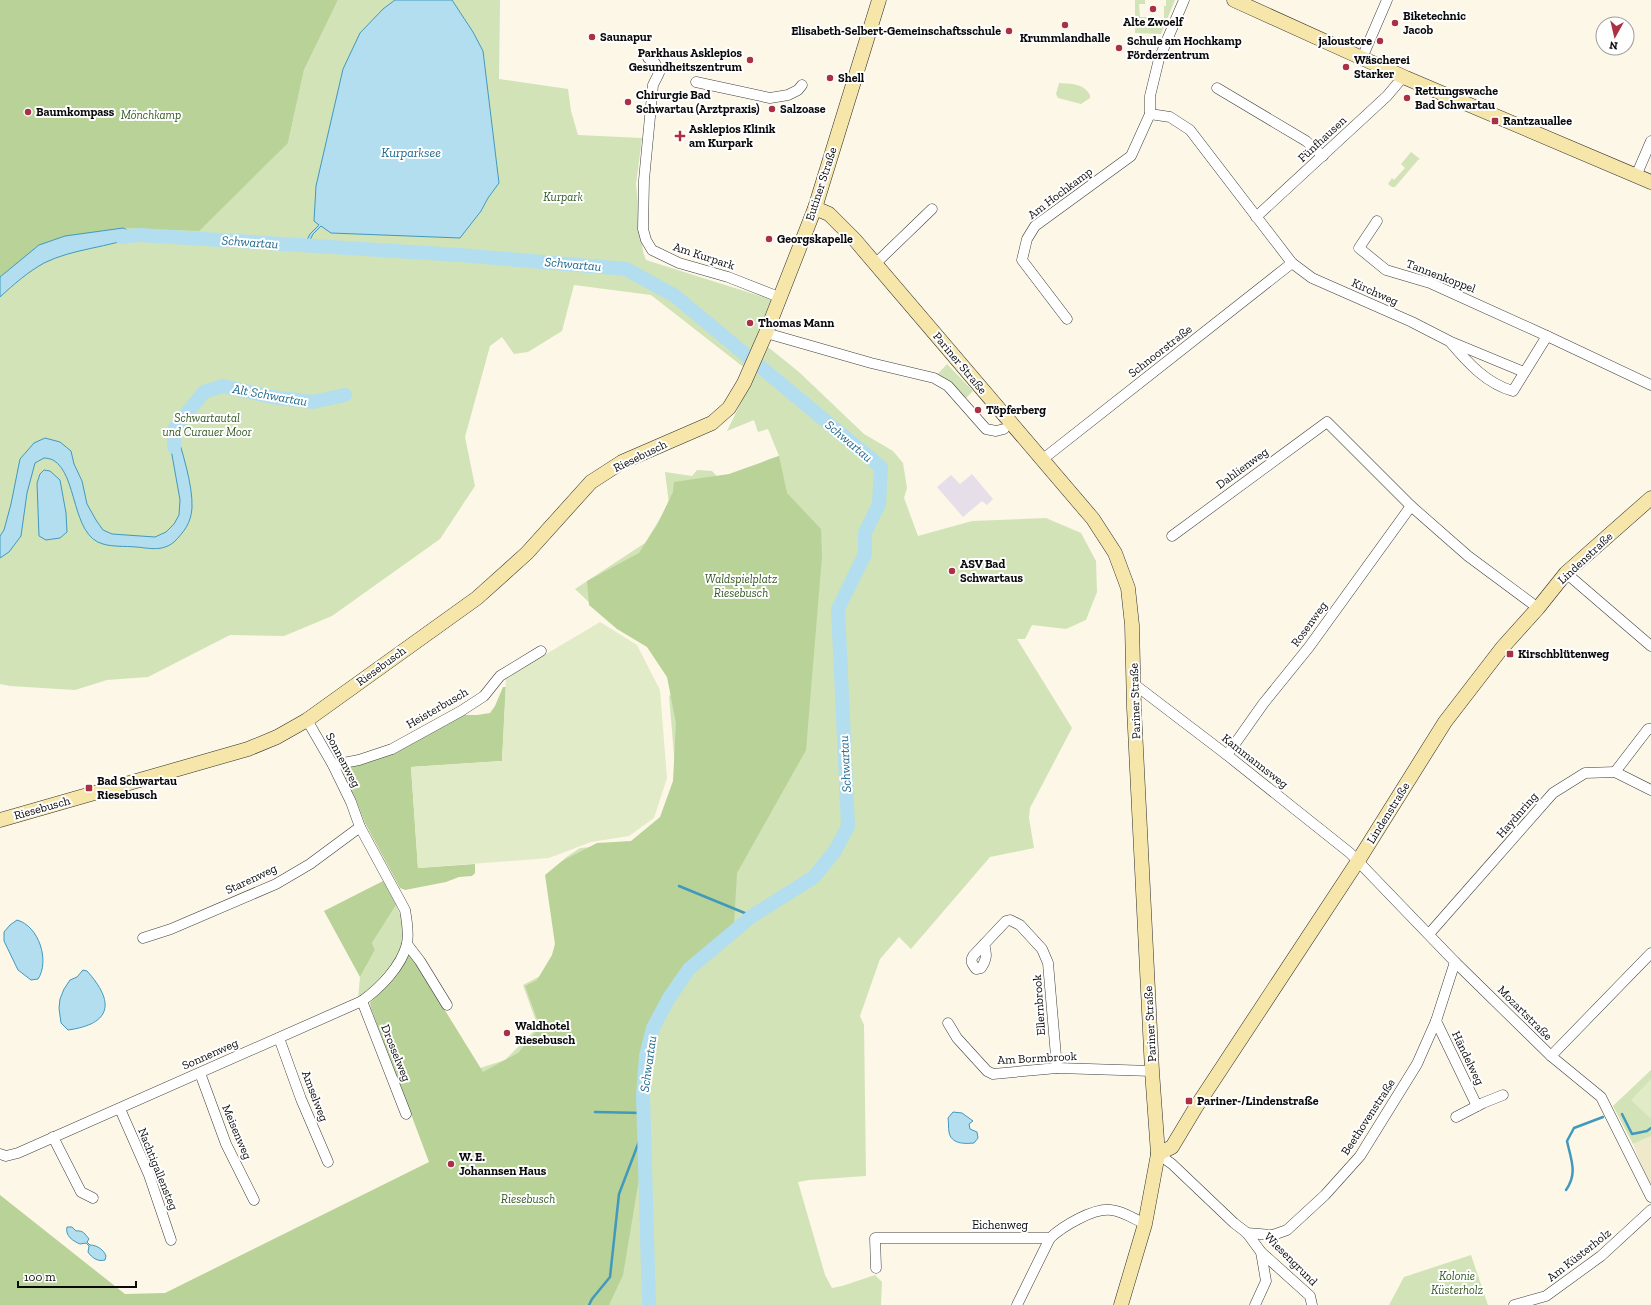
<svg xmlns="http://www.w3.org/2000/svg" width="1651" height="1305" viewBox="0 0 1651 1305" font-family="'Zilla Slab',serif">
<style>
.industrial{fill:#e6dee8}
.farmland{fill:#efe9cc}
.green{fill:#d2e3b7}
.forest{fill:#b8d297}
.pitch{fill:#e2ebc7}
.water{fill:#b2deef;stroke:#4199be}
.lines{fill:none;stroke-linecap:round;stroke-linejoin:round}
.stream{stroke:#4199be;stroke-width:2.5}
.river{stroke:#b2deef;stroke-width:14}
.street-casing{stroke:#3d3d3d;stroke-width:11}
.secondary-casing{stroke:#2c2c2c;stroke-width:15}
.street{stroke:#fff;stroke-width:10}
.secondary{stroke:#f6e6aa;stroke-width:14}
.poi-dot{fill:#aa3143;stroke:#fff;stroke-width:1.5}
.labels{text-anchor:middle;dominant-baseline:central;stroke-width:4;stroke-linejoin:round;paint-order:stroke}
.poi-label{font-size:12px;font-weight:bold;fill:#0a0a0a;stroke:#fff;text-anchor:start}
.park-label{font-size:12px;font-style:italic;fill:#335922;stroke:#fff}
.street-label{font-size:12px;fill:#0a0a0a;stroke:#fff}
.water-label{font-size:13px;font-style:italic;fill:#21698d;stroke:#fff}
</style>
<rect width="100%" height="100%" fill="#fdf7e8"/>
<!-- industrial -->
<path class="industrial" d="M972,474L993,499L987,505L982,501L963,517L937,487L951,475L960,484Z"/>
<!-- farmland -->
<path class="farmland" d="M1651,1136V1191L1633,1144Z"/>
<!-- green -->
<g class="green">
<path d="M338,0H395L383,9L318,223L461,236L481,211L488,198L499,183L483,51L473,32L452,0H500L499,79L568,89L571,111L578,135L642,138L636,184L643,252L646,260L779,302L763,343L799,372L864,434L893,451L903,463L907,488L904,498L918,536L972,521L1046,518L1081,533L1096,561L1097,592L1086,620L1066,629L1032,625L1025,639H1017L1072,728L1030,808L1029,818L1034,848L990,857L911,949L899,937L880,959L860,1016L864,1025L866,1176L809,1180L798,1182L825,1275L832,1288L842,1286L875,1275L882,1282L881,1305H164L428,1165L477,1069L505,1060L538,1027L523,985L561,965L548,879L565,858L580,848L640,843L664,824L677,791L669,695L738,725L762,662L611,623L575,589L645,543L669,504L665,472L692,476L697,470L712,471L786,548L767,460L779,456L768,429L758,432L754,420L727,431L756,372L742,366L651,295L574,285L562,331L528,352L514,354L502,337L490,346L465,437L475,486L440,539L332,616L284,636L230,635L148,677L107,680L75,690L10,686L0,684V264L288,143L304,70Z"/>
<path d="M1135,0H1145V4H1139L1140,17H1151L1152,20H1164V6H1166V0H1175L1161,34L1135,33Z"/>
<path d="M1059,83C1072,84 1083,83 1090,95V98L1081,104L1058,98L1056,94Z"/>
<path d="M1411,152L1420,159L1418,160L1395,187H1392L1388,184L1392,178L1394,180L1405,168L1401,164Z"/>
<path d="M947,364L973,391L964,400L935,377Z"/>
<path d="M396,905L400,914L403,916C403,924 406,936 403,944C397,968 375,984 358,999L360,977L375,950L372,943Z"/>
<path d="M1651,1070V1136L1633,1144L1613,1106Z"/>
<path d="M1471,1255L1488,1305H1389L1404,1277Z"/>
</g>
<!-- forest -->
<g class="forest">
<path d="M0,0H338L304,70L288,143L199,231L123,228L39,245L0,277Z"/>
<path d="M779,456L787,493L821,529L822,556L806,750L737,873L734,924L685,965L649,1026L637,1089L642,1161L623,1275L609,1305H0V1195L125,1294L165,1293L429,1162L371,1008L370,1003L389,982L409,952L483,1072L518,1053L540,1027L525,986L537,980L552,955L555,944L545,875L562,861L597,843L631,841L660,817L673,781L676,723L667,677L647,647L617,629L589,605L587,581L639,553L657,525L673,492L674,482L729,474Z"/>
<path d="M503,687H506L502,761L411,767L418,868L475,864V873L472,876L459,877L446,882L405,890L400,888L365,823L355,797L341,771L342,768L462,715H477L490,713L495,706Z"/>
<path d="M383,881L396,905L372,943L375,950L360,977L324,911Z"/>
</g>
<!-- pitch -->
<g class="pitch">
<path d="M600,622L637,645L660,690L667,778L654,818L629,836L591,842L549,858L418,868L411,767L502,761L506,678Z"/>
<path d="M1651,1079V1117L1650,1118L1631,1100Z"/>
</g>
<!-- water -->
<g class="water">
<path d="M395,0H452L473,32L483,51L499,183L488,198L481,211L460,238L331,233L321,226L313,234L307,246H304L310,234L319,225L314,221L316,186L343,69L360,33L383,9Z"/>
<path d="M123,228L139,235C109,248 74,248 44,263C28,272 14,284 0,297V277L39,245L65,236Z"/>
<path d="M175,428C182,451 193,485 192,508C191,523 184,532 174,542C162,552 149,548 136,547C125,546 113,547 103,544C71,536 78,474 53,460C51,459 47,458 44,458L35,463L27,493L21,536L9,552L0,558V536L4,530L11,504L20,459L34,443L45,438L60,442L71,451L74,464L82,481L87,504L96,520L103,530L112,534L155,537L166,532L174,524L179,515L180,500L169,438Z"/>
<path d="M44,470L50,471L60,480L66,513L67,532L60,538L46,540L39,536L37,483L40,474Z"/>
<path d="M17,920C39,926 50,961 38,979L31,980L18,970L4,941V932L10,925Z"/>
<path d="M83,970L87,971C115,1002 112,1024 68,1030L61,1023L59,1008L60,999L64,989L70,980L77,977Z"/>
<path d="M953,1112L962,1113L973,1121L969,1124L970,1129L977,1132L978,1138L974,1143C964,1144 951,1144 949,1132C948,1127 949,1123 948,1118Z"/>
<path d="M67,1227H72L76,1231C83,1230 85,1234 89,1239L87,1242L90,1245C97,1245 104,1250 106,1256L105,1260C98,1262 92,1258 88,1252L89,1246L86,1243L80,1244C73,1241 65,1236 67,1227Z"/>
</g>
<g class="lines">
<!-- stream -->
<g class="stream">
<path d="M679,886L752,916"/>
<path d="M595,1112L643,1113"/>
<path d="M1622,1114L1632,1134L1647,1131L1651,1128"/>
<path d="M1566,1190C1578,1173 1571,1160 1567,1141L1574,1128L1603,1117"/>
<path d="M589,1305L592,1299L610,1277L619,1194L643,1131"/>
</g>
<!-- river -->
<g class="river">
<path d="M121,237L139,235L459,255L626,269L675,296L881,467L879,504L865,533V554L838,609L848,826L835,851L814,877L752,916L689,969L669,998L653,1028L646,1056L643,1095L649,1305"/>
<path d="M174,447L175,428L204,392L223,386L272,397L313,402L345,395"/>
</g>
<defs>
<g id="street">
<path d="M648,58L655,63L659,73L653,85L644,180L643,229L646,240L652,250L679,263L728,277L779,297"/>
<path d="M1362,58L1387,0"/>
<path d="M696,82L770,98L788,95L798,90L802,85"/>
<path d="M1217,88L1306,141L1323,156"/>
<path d="M1150,114L1170,117L1190,130L1292,263L1312,278L1412,322L1449,341L1524,372"/>
<path d="M1636,176L1651,141"/>
<path d="M1256,217L1387,96L1403,77"/>
<path d="M1377,221L1359,248L1386,270L1430,283L1547,336"/>
<path d="M875,264L932,209"/>
<path d="M1067,319L1022,260L1027,239L1035,226L1131,156L1150,114V96L1159,59L1184,0"/>
<path d="M766,333L871,363L934,378L948,386L986,429L996,431L1004,429"/>
<path d="M1451,343C1468,363 1487,384 1513,391L1547,336L1651,385"/>
<path d="M1043,459L1292,263"/>
<path d="M1172,536L1327,422L1411,506L1468,556L1538,608"/>
<path d="M1566,573L1651,646"/>
<path d="M1134,684L1227,755L1350,853L1455,962L1551,1056L1601,1097L1651,1197"/>
<path d="M1227,755L1263,704L1309,647L1411,506"/>
<path d="M333,765L359,760L392,749L461,711L484,696L500,676L541,651"/>
<path d="M1615,772L1648,729H1651"/>
<path d="M1429,934L1553,793L1585,773L1615,772L1651,790"/>
<path d="M143,938L171,929L276,884L310,864L360,827"/>
<path d="M407,944L420,961L447,1005"/>
<path d="M984,944C987,954 987,959 981,968L976,969C972,964 970,961 973,956L1006,921L1010,920L1020,925L1042,949L1048,963L1057,1068"/>
<path d="M362,1001L406,1114"/>
<path d="M1436,1021L1477,1106"/>
<path d="M948,1023L957,1038L987,1071L993,1074L1057,1068L1152,1071"/>
<path d="M279,1038L301,1099L328,1162"/>
<path d="M1551,1056L1651,953"/>
<path d="M200,1073L226,1144L254,1200"/>
<path d="M120,1109L149,1175L171,1240"/>
<path d="M1456,1117L1483,1103L1503,1095"/>
<path d="M53,1137L81,1192L93,1198"/>
<path d="M0,1154L6,1156L18,1153L362,1001C380,988 401,967 407,944C409,933 407,921 405,910L360,827L351,802L333,765L307,720"/>
<path d="M1158,1154L1172,1164L1234,1223L1247,1233L1273,1235L1287,1230L1325,1195L1360,1156L1417,1064L1436,1021L1455,962"/>
<path d="M1247,1233L1261,1252L1310,1296L1312,1305"/>
<path d="M876,1268L875,1238H1050C1063,1226 1093,1208 1111,1210C1123,1211 1134,1219 1145,1224"/>
<path d="M1017,1305L1050,1238"/>
<path d="M1255,1305L1266,1281L1261,1252"/>
<path d="M1514,1305L1546,1296L1601,1256L1651,1210"/>
</g>
<g id="secondary">
<path d="M1234,0L1406,78L1651,182"/>
<path d="M815,208L829,214L855,240L1093,519L1115,553L1128,588L1132,625L1134,708L1152,1071L1158,1154L1145,1224L1121,1305"/>
<path d="M0,820L248,749L277,737L307,720L477,598L527,553L591,482L622,462L712,423L729,408L744,383L766,333L815,208L879,0"/>
<path d="M1158,1154L1172,1147L1196,1107L1358,861L1445,722L1502,648L1538,608L1566,573L1651,498"/>
</g>
</defs>
<!-- street casing -->
<use href="#street" class="street-casing"/>
<!-- secondary casing -->
<use href="#secondary" class="secondary-casing"/>
<!-- street -->
<use href="#street" class="street"/>
<!-- secondary -->
<use href="#secondary" class="secondary"/>
</g>
<!-- markers -->
<g class="poi-dot">
<circle cx="1153" cy="9" r="4"/>
<circle cx="1395" cy="23" r="4"/>
<circle cx="1065" cy="25" r="4"/>
<circle cx="1009" cy="31" r="4"/>
<circle cx="592" cy="37" r="4"/>
<circle cx="1380" cy="41" r="4"/>
<circle cx="1119" cy="48" r="4"/>
<circle cx="750" cy="60" r="4"/>
<circle cx="1346" cy="67" r="4"/>
<circle cx="830" cy="78" r="4"/>
<circle cx="1407" cy="98" r="4"/>
<circle cx="628" cy="102" r="4"/>
<circle cx="772" cy="109" r="4"/>
<circle cx="28" cy="112" r="4"/>
<rect x="1491" y="117" width="8" height="8" rx="2"/>
<path d="M678 130h4v4h4v4h-4v4h-4v-4h-4v-4h4z"/>
<circle cx="769" cy="239" r="4"/>
<circle cx="750" cy="323" r="4"/>
<circle cx="978" cy="410" r="4"/>
<circle cx="952" cy="571" r="4"/>
<rect x="1506" y="650" width="8" height="8" rx="2"/>
<rect x="85" y="784" width="8" height="8" rx="2"/>
<circle cx="507" cy="1033" r="4"/>
<rect x="1185" y="1097" width="8" height="8" rx="2"/>
<circle cx="451" cy="1164" r="4"/>
</g>
<g class="labels">
<!-- poi labels -->
<g class="poi-label">
<text x="1403" y="16">Biketechnic<tspan x="1403" dy="14">Jacob</tspan></text>
<text x="1153" y="22" text-anchor="middle">Alte Zwoelf</text>
<text x="1001" y="31" text-anchor="end">Elisabeth-Selbert-Gemeinschaftsschule</text>
<text x="600" y="37">Saunapur</text>
<text x="1065" y="38" text-anchor="middle">Krummlandhalle</text>
<text x="1127" y="41">Schule am Hochkamp<tspan x="1127" dy="14">Förderzentrum</tspan></text>
<text x="1372" y="41" text-anchor="end">jaloustore</text>
<text x="742" y="53" text-anchor="end">Parkhaus Asklepios<tspan x="742" dy="14">Gesundheitszentrum</tspan></text>
<text x="1354" y="60">Wäscherei<tspan x="1354" dy="14">Starker</tspan></text>
<text x="838" y="78">Shell</text>
<text x="1415" y="91">Rettungswache<tspan x="1415" dy="14">Bad Schwartau</tspan></text>
<text x="636" y="95">Chirurgie Bad<tspan x="636" dy="14">Schwartau (Arztpraxis)</tspan></text>
<text x="780" y="109">Salzoase</text>
<text x="36" y="112">Baumkompass</text>
<text x="1503" y="121">Rantzauallee</text>
<text x="689" y="129">Asklepios Klinik<tspan x="689" dy="14">am Kurpark</tspan></text>
<text x="777" y="239">Georgskapelle</text>
<text x="758" y="323">Thomas Mann</text>
<text x="986" y="410">Töpferberg</text>
<text x="960" y="564">ASV Bad<tspan x="960" dy="14">Schwartaus</tspan></text>
<text x="1518" y="654">Kirschblütenweg</text>
<text x="97" y="781">Bad Schwartau<tspan x="97" dy="14">Riesebusch</tspan></text>
<text x="515" y="1026">Waldhotel<tspan x="515" dy="14">Riesebusch</tspan></text>
<text x="1197" y="1101">Pariner-/Lindenstraße</text>
<text x="459" y="1157">W. E.<tspan x="459" dy="14">Johannsen Haus</tspan></text>
</g>
<!-- park labels -->
<g class="park-label">
<text x="151" y="115">Mönchkamp</text>
<text x="563" y="197">Kurpark</text>
<text x="207" y="418">Schwartautal<tspan x="207" dy="14">und Curauer Moor</tspan></text>
<text x="741" y="579">Waldspielplatz<tspan x="741" dy="14">Riesebusch</tspan></text>
<text x="528" y="1199">Riesebusch</text>
<text x="1457" y="1276">Kolonie<tspan x="1457" dy="14">Küsterholz</tspan></text>
</g>
<!-- street labels -->
<g class="street-label">
<text transform="translate(1322 139) rotate(-43)">Fünfhausen</text>
<text transform="translate(821 184) rotate(-72)">Eutiner Straße</text>
<text transform="translate(1060 193) rotate(-37)">Am Hochkamp</text>
<text transform="translate(704 256) rotate(18)">Am Kurpark</text>
<text transform="translate(1441 276) rotate(21)">Tannenkoppel</text>
<text transform="translate(1375 292) rotate(24)">Kirchweg</text>
<text transform="translate(1160 351) rotate(-38)">Schnoorstraße</text>
<text transform="translate(960 363) rotate(50)">Pariner Straße</text>
<text transform="translate(640 456) rotate(-26)">Riesebusch</text>
<text transform="translate(1242 468) rotate(-36)">Dahlienweg</text>
<text transform="translate(1585 558) rotate(-43)">Lindenstraße</text>
<text transform="translate(1309 624) rotate(-54)">Rosenweg</text>
<text transform="translate(381 666) rotate(-36)">Riesebusch</text>
<text transform="translate(1135 701) rotate(-92)">Pariner Straße</text>
<text transform="translate(437 708) rotate(-30)">Heisterbusch</text>
<text transform="translate(343 760) rotate(62)">Sonnenweg</text>
<text transform="translate(1255 761) rotate(38)">Kammannsweg</text>
<text transform="translate(42 808) rotate(-16)">Riesebusch</text>
<text transform="translate(1388 813) rotate(-58)">Lindenstraße</text>
<text transform="translate(1517 815) rotate(-49)">Haydnring</text>
<text transform="translate(251 879) rotate(-25)">Starenweg</text>
<text transform="translate(1039 1005) rotate(-94)">Ellernbrook</text>
<text transform="translate(1525 1013) rotate(45)">Mozartstraße</text>
<text transform="translate(1150 1024) rotate(-93)">Pariner Straße</text>
<text transform="translate(396 1053) rotate(68)">Drosselweg</text>
<text transform="translate(210 1054) rotate(-24)">Sonnenweg</text>
<text transform="translate(1037 1058) rotate(-3)">Am Bormbrook</text>
<text transform="translate(1468 1058) rotate(64)">Händelweg</text>
<text transform="translate(315 1096) rotate(69)">Amselweg</text>
<text transform="translate(1368 1117) rotate(-57)">Beethovenstraße</text>
<text transform="translate(237 1132) rotate(67)">Meisenweg</text>
<text transform="translate(158 1169) rotate(68)">Nachtigallensteg</text>
<text x="1000" y="1225">Eichenweg</text>
<text transform="translate(1579 1255) rotate(-38)">Am Küsterholz</text>
<text transform="translate(1291 1259) rotate(45)">Wiesengrund</text>
</g>
<!-- water labels -->
<g class="water-label">
<text x="411" y="152">Kurparksee</text>
<text transform="translate(250 242) rotate(4)">Schwartau</text>
<text transform="translate(573 264) rotate(5)">Schwartau</text>
<text transform="translate(270 395) rotate(10)">Alt Schwartau</text>
<text transform="translate(849 441) rotate(40)">Schwartau</text>
<text transform="translate(845 764) rotate(-93)">Schwartau</text>
<text transform="translate(648 1064) rotate(-82)">Schwartau</text>
</g>
</g>
<!-- north arrow -->
<g transform="translate(1615 36) rotate(188)"><circle r="19" fill="#ffffff" stroke="#9d9d9d"/>
<path d="M0-3L7 15L0 10L-7 15Z" fill="#aa3143"/>
<text y="-6" font-size="11" font-weight="bold" text-anchor="middle" fill="#0a0a0a">N</text>
</g>
<!-- scale -->
<path d="M18 1281v6h118v-6" fill="none" stroke="#0a0a0a" stroke-width="2"/>
<text x="24" y="1281" font-size="12" fill="#0a0a0a" stroke="#ffffff" stroke-width="3" paint-order="stroke">100 m</text>
</svg>
